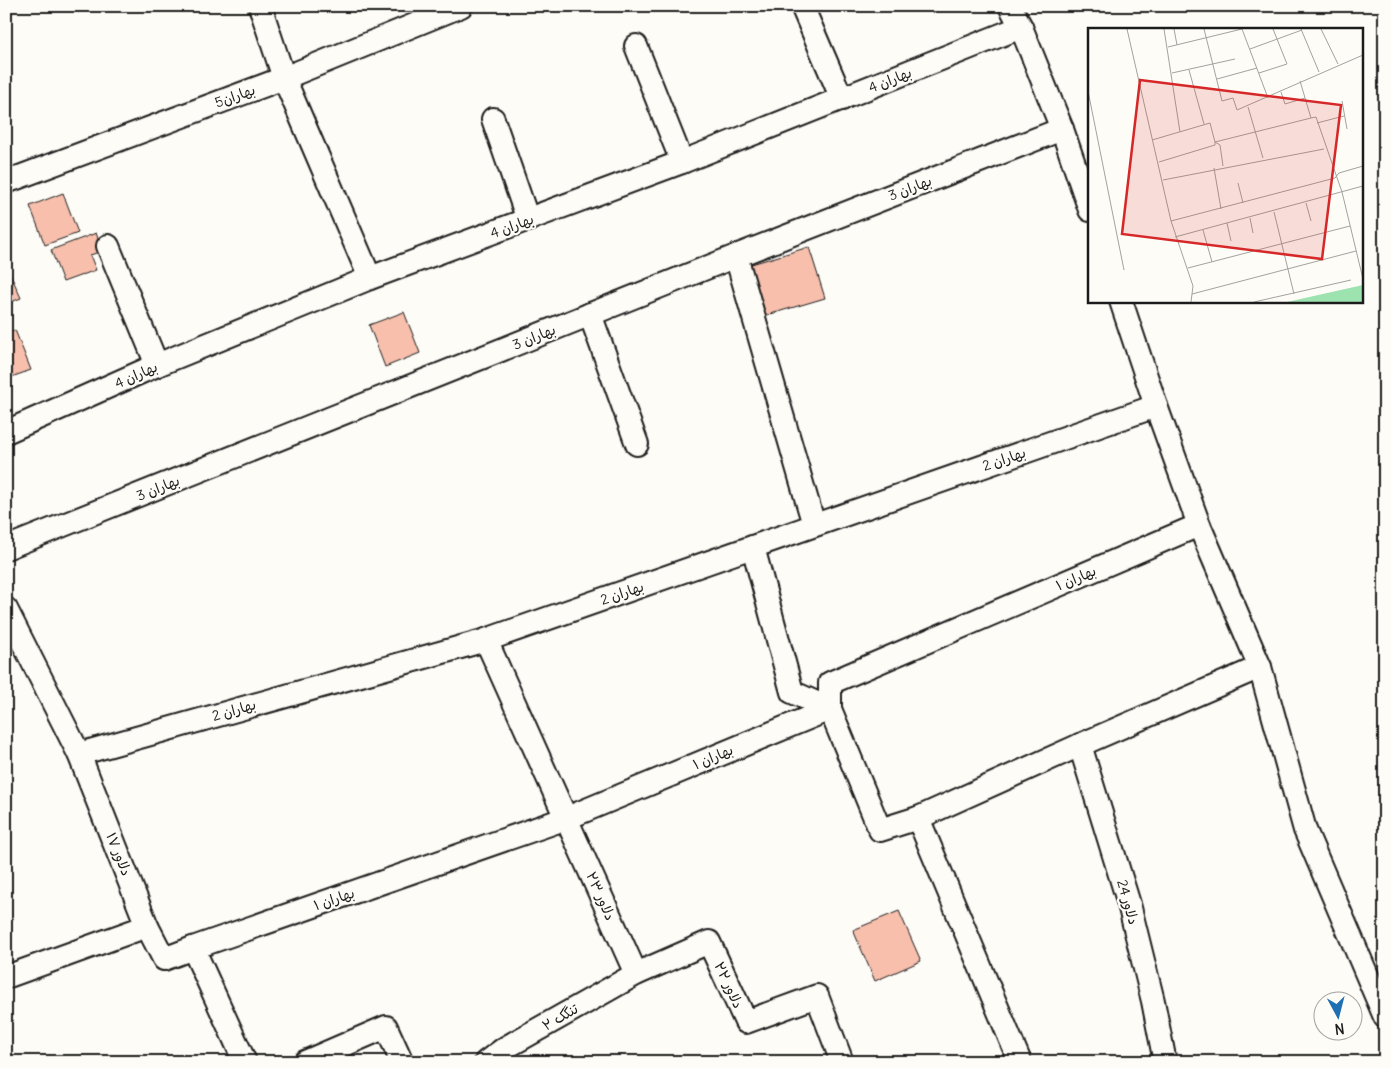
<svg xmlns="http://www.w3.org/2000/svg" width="1391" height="1068" viewBox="0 0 1391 1068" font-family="Delius,'Playpen Sans Arabic',sans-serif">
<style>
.building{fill:#f7bfac;stroke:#1c1c1c}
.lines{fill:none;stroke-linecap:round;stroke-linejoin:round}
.street-casing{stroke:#1c1c1c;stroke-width:26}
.street{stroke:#fdfcf7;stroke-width:22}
.labels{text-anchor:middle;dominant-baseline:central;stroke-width:4.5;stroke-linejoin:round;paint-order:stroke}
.street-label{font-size:14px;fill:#1c1c1c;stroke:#fdfcf7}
.inset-road{fill:none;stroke:#a3a29f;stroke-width:1}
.view{fill:#d62828;fill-opacity:0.15;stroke:#d62828;stroke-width:2.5}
.inset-edge{fill:none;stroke:#1c1c1c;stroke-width:2.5}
</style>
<rect width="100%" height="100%" fill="#fdfcf7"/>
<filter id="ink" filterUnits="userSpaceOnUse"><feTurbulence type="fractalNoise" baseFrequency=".02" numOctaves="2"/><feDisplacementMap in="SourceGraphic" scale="10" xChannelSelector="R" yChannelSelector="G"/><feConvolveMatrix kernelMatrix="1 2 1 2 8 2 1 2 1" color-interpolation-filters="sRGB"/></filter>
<g filter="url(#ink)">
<!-- building -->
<g class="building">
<path d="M63,193L78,233L45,245L30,206Z"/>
<path d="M96,233L103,251L90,255L96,270L63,282L51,250Z"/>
<path d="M809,247L825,298L764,316L748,265Z"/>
<path d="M9,271L21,298L6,304V272Z"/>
<path d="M404,312L420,353L385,367L369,325Z"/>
<path d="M15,330L31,370L6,379V333Z"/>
<path d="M899,911L921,961L875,981L853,930Z"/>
</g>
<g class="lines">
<defs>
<g id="street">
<path d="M260,6L284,78L370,278"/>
<path d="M802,6L842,99"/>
<path d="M1010,6L1021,27L1062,129L1090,210"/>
<path d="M636,46L682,162"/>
<path d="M493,119L528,220"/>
<path d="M6,182L284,78L461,6"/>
<path d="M108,246L157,365"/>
<path d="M736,256L814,525"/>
<path d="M1121,301L1156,406L1199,525L1260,667L1305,830L1385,1017"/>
<path d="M590,314L637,444"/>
<path d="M6,432L157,365L370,278L682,162L1021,27"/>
<path d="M753,547L792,692L830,709L880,830L918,818L1080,745L1260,667"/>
<path d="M6,548L736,256L1062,129"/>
<path d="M6,609L79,754L147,926L164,959L193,948L245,1062"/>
<path d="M486,640L636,974"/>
<path d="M1080,745L1129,904L1153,1001L1165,1062"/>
<path d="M79,754L486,640L1156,406"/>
<path d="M918,818L1020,1062"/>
<path d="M193,948L567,818L830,709V683L1199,525"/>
<path d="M6,977L147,926"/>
<path d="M305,1062L386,1027L402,1062"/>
<path d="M486,1062L505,1048L636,974L709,942L746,1022L817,996L842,1062"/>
</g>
</defs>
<!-- street casing -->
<use href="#street" class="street-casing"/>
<!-- street -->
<use href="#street" class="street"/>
</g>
</g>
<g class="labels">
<!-- street labels -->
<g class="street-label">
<text transform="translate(890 80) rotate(-22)">بهاران 4</text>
<text transform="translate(235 96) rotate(-20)">بهاران5</text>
<text transform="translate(910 188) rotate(-21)">بهاران 3</text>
<text transform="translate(512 226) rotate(-20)">بهاران 4</text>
<text transform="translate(534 337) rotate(-22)">بهاران 3</text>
<text transform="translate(136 375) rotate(-24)">بهاران 4</text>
<text transform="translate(1004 459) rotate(-19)">بهاران 2</text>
<text transform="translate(158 488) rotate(-22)">بهاران 3</text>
<text transform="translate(1076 578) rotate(-23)">بهاران ۱</text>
<text transform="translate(622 593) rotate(-19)">بهاران 2</text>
<text transform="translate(234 710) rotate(-16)">بهاران 2</text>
<text transform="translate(713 757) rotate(-23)">بهاران ۱</text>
<text transform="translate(119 854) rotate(68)">دلاور ۱۷</text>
<text transform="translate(601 896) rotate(66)">دلاور ۲۳</text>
<text transform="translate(334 899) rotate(-19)">بهاران ۱</text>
<text transform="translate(1128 902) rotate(74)">دلاور 24</text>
<text transform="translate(729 985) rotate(65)">دلاور ۲۲</text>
<text transform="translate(560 1017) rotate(-30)">تنگک ۲</text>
</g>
</g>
<!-- overview -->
<g transform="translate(1088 28)">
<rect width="275" height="275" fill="#fdfcf7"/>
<path d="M275,257V274H199Z" fill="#9de3b0"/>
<path class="inset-road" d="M39,1L83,193L105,258L103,274M76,1L92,104M86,1L89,17M116,1L134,73L145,70L149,82L275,27M154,1L180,70M213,1L231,44M233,1L250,36M80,19L154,1M162,21L214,2M101,42L116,96M84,45L147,31M171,45L199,36L185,1M129,51L169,40M212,53L223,90L228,89L254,164L275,251M0,63L36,242M193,64L197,76L217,70M254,73L259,101M160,79L175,130M229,95L256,88M64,112L122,95L127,114L132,117L135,138M71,134L127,117V114L223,90M126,140L133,181M75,152L236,121M150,155L155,175M218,175L223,193M186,184L206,266M162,190L165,205M83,193L247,150L251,145L275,138M139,195L143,213M115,202L124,234M87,209L275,158M100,240L262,198M104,266L268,223M166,274L263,252"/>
<path class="view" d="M52,52L253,77L234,231L34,206Z"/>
<rect width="275" height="275" class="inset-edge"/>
</g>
<!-- margin -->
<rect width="1391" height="1068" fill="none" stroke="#fdfcf7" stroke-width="25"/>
<rect x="12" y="12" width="1366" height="1043" fill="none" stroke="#1c1c1c" stroke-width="2" filter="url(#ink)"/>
<!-- north arrow -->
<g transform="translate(1338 1016) rotate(173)"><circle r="24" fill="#fdfcf7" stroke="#a3a29f"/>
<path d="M0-4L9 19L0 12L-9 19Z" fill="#1f6fb2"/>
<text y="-8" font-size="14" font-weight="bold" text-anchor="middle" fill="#1c1c1c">N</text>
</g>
</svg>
